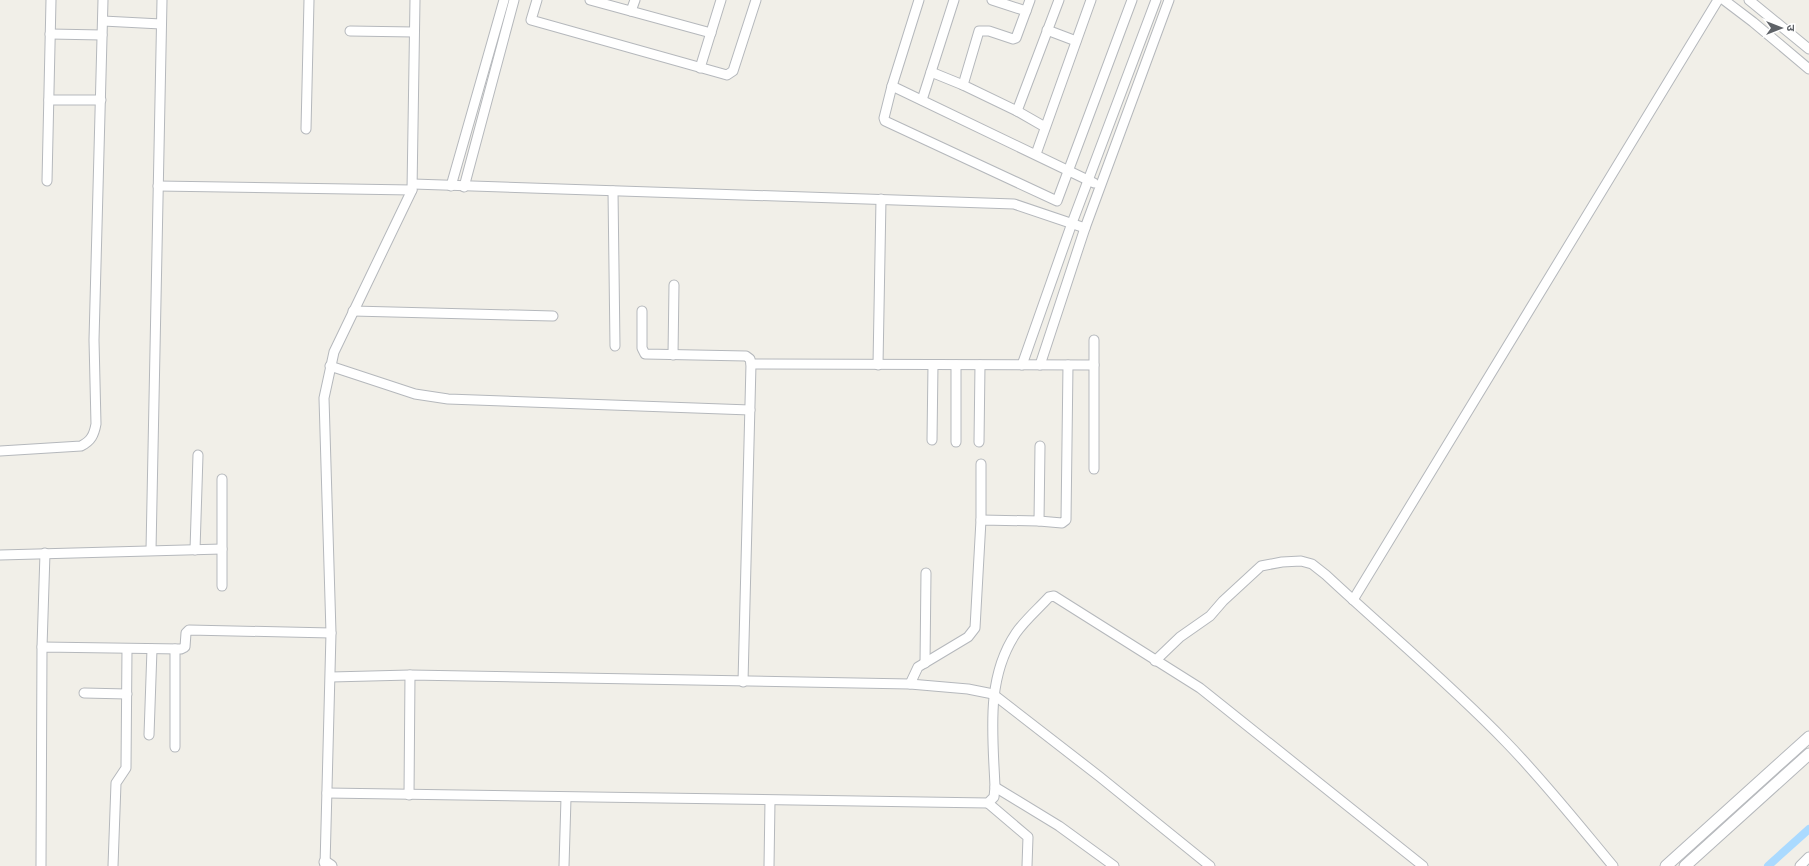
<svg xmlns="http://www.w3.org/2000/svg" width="1809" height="866" viewBox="0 0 1809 866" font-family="'Noto Sans','Noto Sans Devanagari',sans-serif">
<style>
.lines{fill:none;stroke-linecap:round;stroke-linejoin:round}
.canal{stroke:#aadaff;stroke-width:8}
.minor-casing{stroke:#b5b8bc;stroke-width:11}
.tertiary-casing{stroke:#b5b8bc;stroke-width:13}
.minor{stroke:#fff;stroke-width:9}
.tertiary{stroke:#fff;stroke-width:11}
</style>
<rect width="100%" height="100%" fill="#f1efe8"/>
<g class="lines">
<!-- canal -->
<path class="canal" d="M1768,866L1809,829"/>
<defs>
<g id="minor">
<path d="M537,0L531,20L727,75L733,71L756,0"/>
<path d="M590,0L711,33"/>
<path d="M919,0L892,86L884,118L885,121L1057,201L1132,0"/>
<path d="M992,0L1026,11L1016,38L1013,39L989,31H979L963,85L1017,111L1059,0"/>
<path d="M1724,0L1753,22L1809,69"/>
<path d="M1749,0L1809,49"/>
<path d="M631,11L635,0"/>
<path d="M1026,11L1030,0"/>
<path d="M103,21L161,24"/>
<path d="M1047,30L1076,41"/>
<path d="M350,31L414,32"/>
<path d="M50,34L102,35"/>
<path d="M700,68L721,0"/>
<path d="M931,72L963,85"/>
<path d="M892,86L1094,183"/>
<path d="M49,100H101"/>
<path d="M922,100L954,0"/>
<path d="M1017,111L1045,127"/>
<path d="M306,129L309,0"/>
<path d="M1036,154L1091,0"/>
<path d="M47,181L51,0"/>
<path d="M413,184L1014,204L1085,228"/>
<path d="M158,186L412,190"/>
<path d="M451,186L504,0"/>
<path d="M464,187L514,0"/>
<path d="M613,191L615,346"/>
<path d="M353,311L553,316"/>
<path d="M642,311V348L645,354L746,356L750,359L751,364"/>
<path d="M673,355L674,285"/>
<path d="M878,365L881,199"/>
<path d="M956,365V442"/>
<path d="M1022,365L1072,223L1156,0"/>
<path d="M1040,365L1085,228L1169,0"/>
<path d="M330,366L415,394L448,399L750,410"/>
<path d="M932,440L933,365"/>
<path d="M979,442L980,365"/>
<path d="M0,451L81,446C91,441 94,435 96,424L94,340L103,0"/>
<path d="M1094,469V340"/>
<path d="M981,520V464"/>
<path d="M1039,521L1062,523L1066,520L1068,365"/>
<path d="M151,550L162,0"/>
<path d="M195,550L198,455"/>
<path d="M0,555L222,549"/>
<path d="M222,586V479"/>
<path d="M1353,600L1718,0"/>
<path d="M42,647L45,553"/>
<path d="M175,649V747"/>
<path d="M1155,661L1180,637L1210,616L1223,601L1261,566L1282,562L1301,561L1312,564L1326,575C1386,631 1449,683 1506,742C1544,781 1578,824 1613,866"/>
<path d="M925,663L926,573"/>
<path d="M331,677L410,675"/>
<path d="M743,682L751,364L1094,365"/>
<path d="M910,684L968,689L993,694L1100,777L1210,866"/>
<path d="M84,693L127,694"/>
<path d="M149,735L152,649"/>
<path d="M995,787L1059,826L1114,866"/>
<path d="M327,793L988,803L994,797L995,787C993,735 985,679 1016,633C1025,620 1038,609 1049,597L1054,596L1200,688L1423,866"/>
<path d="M409,795L410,675L910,684L918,667L968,637L975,628L981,520L1039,521L1040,446"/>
<path d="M988,803L1028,837L1027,866"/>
<path d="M41,866L42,647L181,649L185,647L186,633L189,630L331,633"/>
<path d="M113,866L116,783L126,768L127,649"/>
<path d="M325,866L331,633L324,398L334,352L412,190L415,0"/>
<path d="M564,866L566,798"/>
<path d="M769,866L770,801"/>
<path d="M1800,866L1809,857"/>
</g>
<g id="tertiary">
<path d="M325,862L331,866"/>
<path d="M1666,866L1809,737"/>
<path d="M1685,866L1809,754"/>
</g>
</defs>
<!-- minor casing -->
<use href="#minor" class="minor-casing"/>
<!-- tertiary casing -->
<use href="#tertiary" class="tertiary-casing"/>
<!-- minor -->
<use href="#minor" class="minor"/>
<!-- tertiary -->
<use href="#tertiary" class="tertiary"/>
</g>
<!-- north arrow -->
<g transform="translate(1781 28) rotate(90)" stroke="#ffffff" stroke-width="3" paint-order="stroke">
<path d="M0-3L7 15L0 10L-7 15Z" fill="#5f6368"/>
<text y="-6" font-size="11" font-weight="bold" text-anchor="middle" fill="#5f6368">उ</text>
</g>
</svg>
